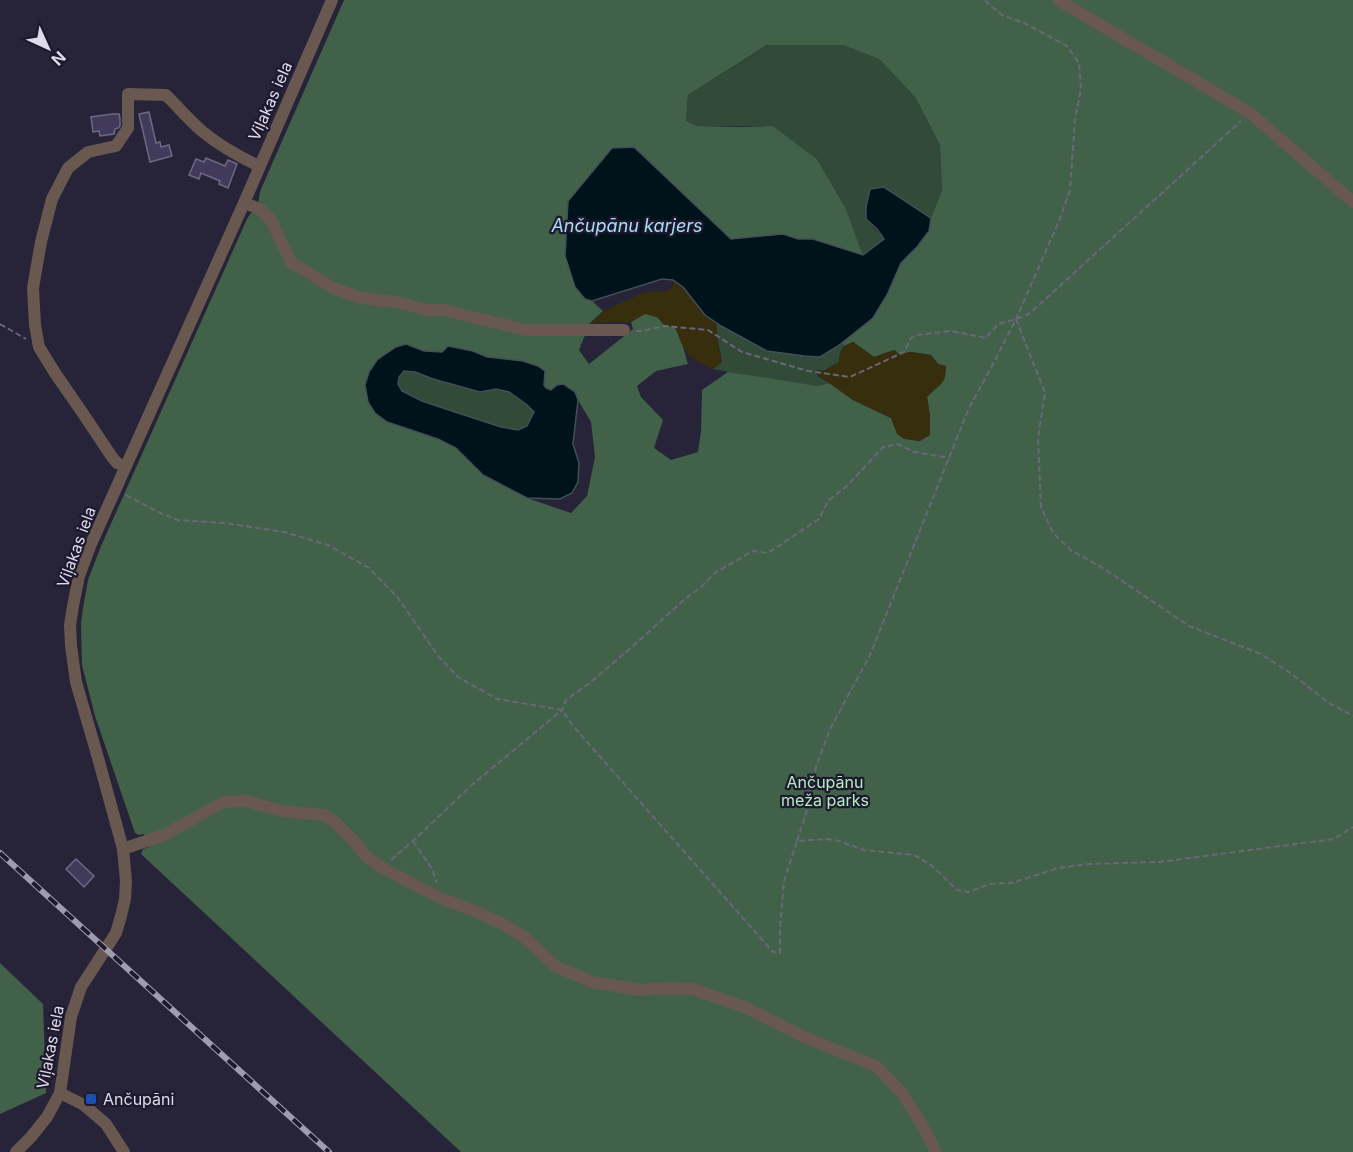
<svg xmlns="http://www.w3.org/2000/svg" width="1353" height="1152" viewBox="0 0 1353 1152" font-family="Inter,sans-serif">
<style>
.green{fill:#324a38}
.forest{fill:#416149;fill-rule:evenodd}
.sand{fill:#362e0d}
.water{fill:#00121a;stroke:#434f58;stroke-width:1.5;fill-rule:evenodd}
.building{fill:#413a5a;stroke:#6d6983;stroke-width:1.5}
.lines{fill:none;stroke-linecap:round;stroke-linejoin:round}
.path{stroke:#6a677a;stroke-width:2;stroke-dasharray:6 3;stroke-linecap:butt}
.minor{stroke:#685850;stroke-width:12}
.rail-casing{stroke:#9f9cad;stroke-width:6}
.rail{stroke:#1e192e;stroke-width:4;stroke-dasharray:11;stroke-linecap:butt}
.transit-dot{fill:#1a4fb4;stroke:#1e192e;stroke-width:2}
.labels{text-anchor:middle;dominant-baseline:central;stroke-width:4.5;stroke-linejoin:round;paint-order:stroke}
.street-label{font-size:16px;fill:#dedcea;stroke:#1e192e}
.park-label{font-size:16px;fill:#b3eec1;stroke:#1e192e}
.poi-label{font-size:16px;fill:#dedcea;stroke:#1e192e;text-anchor:start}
.water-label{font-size:18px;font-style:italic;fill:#a5dff7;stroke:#1e192e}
</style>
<rect width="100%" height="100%" fill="#272339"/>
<!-- green -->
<g class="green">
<path d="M768,45H843L879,59L915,97L940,145L942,190L931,218L884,187L866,219L884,239L863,255L846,209L817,159L773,126H697L686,121L688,95Z"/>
<path d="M717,324L767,351L804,356L820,357L842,343L844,346L840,352L839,362L823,371L816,370L818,376L829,383L818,386L777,381L713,369L722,362L717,336Z"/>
<path d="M404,371L415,372L433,379L480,392L496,389L509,392L526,404L534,412L528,426L518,430L501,427L422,401L402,391L397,384L399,377Z"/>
</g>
<!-- forest -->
<g class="forest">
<path d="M344,0H1353V1152H461L141,854L143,849L149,847L144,834L139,835L135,833L95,716L82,665L81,624L83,608L88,580L101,546L247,219C250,213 256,210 258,204C259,199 259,194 261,189ZM767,45H843L879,59L915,97L940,145L942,190L931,218L929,231L917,247L901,263L887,295L873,318L842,343L844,346L853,342L874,357L894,350L898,354L911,352L931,355L938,364L933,391L927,397L930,416L920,441C899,438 899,438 891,418L853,400L829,383L818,386L728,372L702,390L701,431L698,452L671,460L654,448L663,420L641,397L637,386L656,371L688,364C685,355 681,335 675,328C670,320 653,316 645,313L631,322L633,329L589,364L579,350L590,323L603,311L592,301L585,299L634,147L730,239L783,234L798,239H813L863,255L846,209L817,159L773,126L741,127L697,126L686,121L688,95ZM406,344L424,351L442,352L473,351L487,357L523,361L545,375L544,385L546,388L551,390L557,385L575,392L578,400L591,422L595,457L587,496L571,513L527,498L483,475L456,448L438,439L387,422Z"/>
<path d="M0,963L43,1004L46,1093L0,1114Z"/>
</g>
<!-- sand -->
<g class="sand">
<path d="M673,280L683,287L705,315L717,324V336L722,362L713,369C686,357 685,353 675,327L665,326L657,317L645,314L631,322L591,323L603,311L625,301L645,292L666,291L673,287Z"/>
<path d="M853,342L874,357L895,350L898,354L911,352L931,355L938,364L946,366C946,386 939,384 927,397L930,416V435L920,441L904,439L897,434L891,418L853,400L814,372L816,370L824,371L839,362C841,349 841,347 853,342Z"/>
</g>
<!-- water -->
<g class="water">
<path d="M634,147L731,239L783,234L798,239H813L863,255L884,239L877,229L866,219V207L870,189L884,187L931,218L929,231L917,247L901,263L887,295L873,318L838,346L820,357L804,356L767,351L721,326L705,315L683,287L673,280L662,279L592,301L585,299L575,287L565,256L568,201L612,148Z"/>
<path d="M406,344L424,351L442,352L448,346L473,351L487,357L523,361L538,366L545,371L544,385L546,388L551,390L557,385L563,384L575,392L578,400L573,444L579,463L578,482L572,493L560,499L527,498L483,475L456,448L438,439L387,422L375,413L368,402L365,385L369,372L377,360L387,353L396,347ZM404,371L415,372L433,379L480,392L496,389L509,392L526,404L534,412L527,426L518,430L501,427L455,412L422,401L402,391L398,384L399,377Z"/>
</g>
<!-- building -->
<g class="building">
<path d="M149,112L156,143L160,142L161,147L169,145L172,156L150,162L139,114Z"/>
<path d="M112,114H119L120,118V126L118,128L115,129L114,134L100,136L99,131L93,132L91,117Z"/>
<path d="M206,158L225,166L228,160L237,164L228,188L219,184L220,181L201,173L199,179L189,175L196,159L204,162Z"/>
<path d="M76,859L94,876L84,887L66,869Z"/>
</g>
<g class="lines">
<!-- path -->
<g class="path">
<path d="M1016,319L1045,393L1038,438L1041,507L1053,533L1072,551L1103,568L1189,626L1261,654L1289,672L1329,703L1353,716"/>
<path d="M0,324L26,339"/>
<path d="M636,331H641L665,326L708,330L742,352L808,371L850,377L904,352L911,338L916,335L951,331L986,338L998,324L1016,319L1029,314L1241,121"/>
<path d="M126,495L158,512L178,520L225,523L284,532L328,545L369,568L398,598L439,657L458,677L497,699L562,710L573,726L773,952L780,953V929L784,881L797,841L827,839L839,841L864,850L914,855L931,865L957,890L968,892L990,884L1012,883L1058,868L1089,864L1159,862L1334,839L1353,827"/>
<path d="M413,841L432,869L437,883"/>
<path d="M797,841L806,813L816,767L830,729L870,655L969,408L992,366L1016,319L1059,221L1070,190L1075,119L1081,89L1079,63L1067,46L1024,23L1002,15L984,0"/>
<path d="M391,860L413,841L473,784L562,710L566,700L591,682L633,646L686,598L700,588L715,573L753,551L768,553L819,519L828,501L847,486L883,447L898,444L914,452L949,458"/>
</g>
<!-- minor -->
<g class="minor">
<path d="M1058,0L1250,113L1353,202"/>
<path d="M244,203L260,209L271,220L291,262L333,288L361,298L396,302L428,310H443L526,330H624"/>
<path d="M125,466L117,463L112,457L84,415L55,373L39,347L35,325L33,288L41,242L52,199L68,168L88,152L116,146L128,128V94L166,95C178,107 190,121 203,132C220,146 240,157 259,166"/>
<path d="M123,849L164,835L224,802L246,801L282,811L324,815L334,821L353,840L365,855L381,867L442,899L473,910L503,924L524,937L555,966L592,982L640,990L667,988L693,989L744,1007L804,1037L876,1066L902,1093L922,1125L936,1152"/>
<path d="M60,1093L84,1105L106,1124L124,1152"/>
<path d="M16,1152L31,1137L47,1117L60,1093L71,1017L81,987L116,933L121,916L125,899L126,881L123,849L98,758L76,682L71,646L70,625L73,606L79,576L91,544L244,203L332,0"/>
</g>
<defs>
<path id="rail" d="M0,853L329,1152"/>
</defs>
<!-- rail casing -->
<use href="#rail" class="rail-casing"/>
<!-- rail -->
<use href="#rail" class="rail"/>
</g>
<!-- markers -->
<rect class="transit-dot" x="85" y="1093" width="12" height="12" rx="3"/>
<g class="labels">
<!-- street labels -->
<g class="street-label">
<text transform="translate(270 101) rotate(-66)">Viļakas iela</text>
<text transform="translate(76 547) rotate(-70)">Viļakas iela</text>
<text transform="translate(50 1047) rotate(-79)">Viļakas iela</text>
</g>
<!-- park labels -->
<g class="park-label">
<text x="825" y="782">Ančupānu<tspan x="825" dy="18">meža parks</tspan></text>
</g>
<!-- poi labels -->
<g class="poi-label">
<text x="103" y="1099">Ančupāni</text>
</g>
<!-- water labels -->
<g class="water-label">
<text x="627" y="225">Ančupānu karjers</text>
</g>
</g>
<!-- north arrow -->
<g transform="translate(48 48) rotate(135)" stroke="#1e192e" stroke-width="4.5" paint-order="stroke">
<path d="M0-4.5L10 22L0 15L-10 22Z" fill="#dedcea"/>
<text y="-9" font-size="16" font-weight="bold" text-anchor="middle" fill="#dedcea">N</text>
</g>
</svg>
